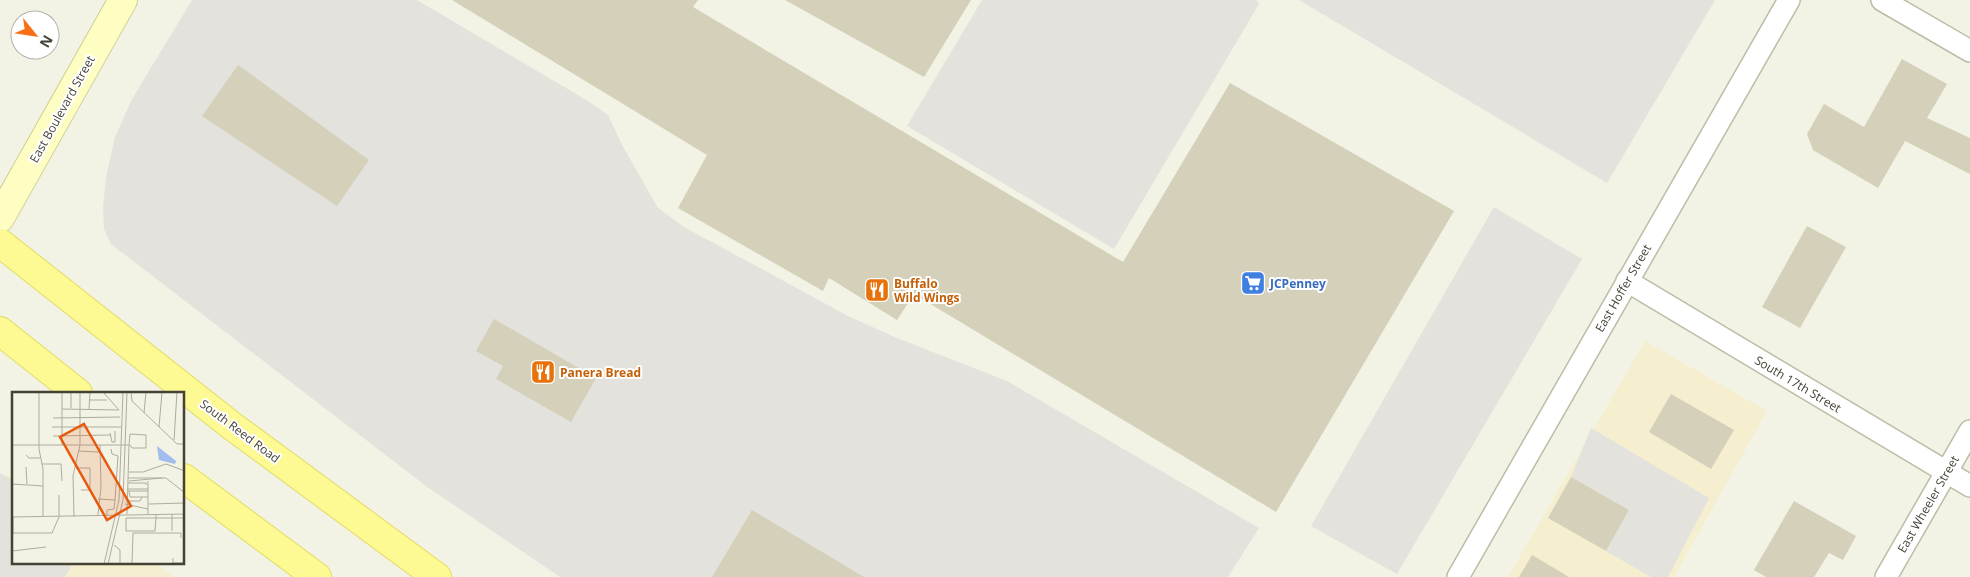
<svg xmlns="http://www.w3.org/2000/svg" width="1970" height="577" viewBox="0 0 1970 577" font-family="'Open Sans',sans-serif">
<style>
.commercial{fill:#f5eecf}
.parking{fill:#e3e2dd}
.building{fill:#d4d0ba}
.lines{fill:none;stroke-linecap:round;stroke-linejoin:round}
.minor-casing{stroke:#bebca7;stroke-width:24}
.secondary-casing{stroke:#cfce93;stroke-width:30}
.primary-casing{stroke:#e2dc63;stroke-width:30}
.minor{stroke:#fff;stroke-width:21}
.secondary{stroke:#fefec3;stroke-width:28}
.primary{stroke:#fdf993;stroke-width:28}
.labels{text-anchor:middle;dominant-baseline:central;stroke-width:4;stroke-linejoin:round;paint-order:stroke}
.street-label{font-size:12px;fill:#454235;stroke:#fff}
.food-label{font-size:12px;font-weight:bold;fill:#c56008;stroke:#fff;text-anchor:start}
.shop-label{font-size:12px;font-weight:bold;fill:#366cbe;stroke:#fff;text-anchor:start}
.inset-road{fill:none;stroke:#adac9f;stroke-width:1}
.view{fill:#e8590c;fill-opacity:0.15;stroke:#e8590c;stroke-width:2.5}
.inset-edge{fill:none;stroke:#454235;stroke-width:2.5}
</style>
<rect width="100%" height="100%" fill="#f2f2e5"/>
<!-- commercial -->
<g class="commercial">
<path d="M1645,341L1767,411L1674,577H1508Z"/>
<path d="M0,475L14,476V563H155L174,577H0Z"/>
</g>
<!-- parking -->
<g class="parking">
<path d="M192,0H417L588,101L608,115L621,143L658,208L684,227L850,317L897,338L1007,381L1259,528L1228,577H560L426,486L111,244L104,229L103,208L106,177L115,137L132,99Z"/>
<path d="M982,0H1256L1259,4L1114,249L907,126Z"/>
<path d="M1299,0H1715L1607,183Z"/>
<path d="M1494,207L1582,259L1397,574L1311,526Z"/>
<path d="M1591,428L1709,498L1668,577H1651L1606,551L1629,510L1571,477Z"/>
<path d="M0,473L14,481V563H73L65,577H0Z"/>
</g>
<!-- building -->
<g class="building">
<path d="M452,0H698L693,7L1123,262L1230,83L1454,211L1276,512L914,294L897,320L829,278L823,291L678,208L707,155Z"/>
<path d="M785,0H971L924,77Z"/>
<path d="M1902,59L1947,84L1927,118L1970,138V174L1905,141L1878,188L1813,150L1807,134L1824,104L1864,127Z"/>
<path d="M238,65L369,160L337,206L202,116Z"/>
<path d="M1807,226L1846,247L1800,328L1762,307Z"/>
<path d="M494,319L596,378L571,422L496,379L503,366L476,351Z"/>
<path d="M1671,394L1734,430L1711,469L1649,432Z"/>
<path d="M1571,477L1629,510L1606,551L1548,518Z"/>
<path d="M1794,501L1856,536L1843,560L1829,553L1814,577H1766L1754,570Z"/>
<path d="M752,510L864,577H712Z"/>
<path d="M1532,555L1569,577H1519Z"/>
</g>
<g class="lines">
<defs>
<g id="minor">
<path d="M1882,0L1970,51"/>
<path d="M1627,281L1970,486"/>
<path d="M1458,577L1789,0"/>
<path d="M1886,577L1970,431"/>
</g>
<path id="secondary" d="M0,218L123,0"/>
<g id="primary">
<path d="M0,243L232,426L437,577"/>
<path d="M0,331L78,393"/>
<path d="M184,478L317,577"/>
</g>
</defs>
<!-- minor casing -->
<use href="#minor" class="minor-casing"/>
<!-- secondary casing -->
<use href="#secondary" class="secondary-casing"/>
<!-- primary casing -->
<use href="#primary" class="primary-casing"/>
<!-- minor -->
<use href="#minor" class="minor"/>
<!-- secondary -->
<use href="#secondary" class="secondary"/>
<!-- primary -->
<use href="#primary" class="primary"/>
</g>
<!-- icons -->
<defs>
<symbol id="supermarket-square" viewBox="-11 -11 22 22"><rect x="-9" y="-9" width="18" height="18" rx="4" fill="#3f7fe0" stroke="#fff"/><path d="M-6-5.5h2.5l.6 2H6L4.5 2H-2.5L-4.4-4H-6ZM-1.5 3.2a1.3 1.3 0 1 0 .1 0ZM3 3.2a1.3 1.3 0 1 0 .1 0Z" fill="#fff"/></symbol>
<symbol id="restaurant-square" viewBox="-11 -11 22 22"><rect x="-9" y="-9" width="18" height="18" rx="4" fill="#e8710a" stroke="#fff"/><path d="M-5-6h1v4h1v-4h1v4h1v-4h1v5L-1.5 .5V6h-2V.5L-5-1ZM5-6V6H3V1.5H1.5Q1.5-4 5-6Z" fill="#fff"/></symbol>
</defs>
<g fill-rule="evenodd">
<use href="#supermarket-square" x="1239" y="269" width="28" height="28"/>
<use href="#restaurant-square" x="863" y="276" width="28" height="28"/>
<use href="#restaurant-square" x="529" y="358" width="28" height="28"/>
</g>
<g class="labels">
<!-- street labels -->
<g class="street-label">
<text transform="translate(62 109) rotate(-61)">East Boulevard Street</text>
<text transform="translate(1623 288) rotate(-60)">East Hoffer Street</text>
<text transform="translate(1798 384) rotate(31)">South 17th Street</text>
<text transform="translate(240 431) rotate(37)">South Reed Road</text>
<text transform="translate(1928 504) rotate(-60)">East Wheeler Street</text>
</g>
<!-- food labels -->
<g class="food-label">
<text x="894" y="283">Buffalo<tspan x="894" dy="14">Wild Wings</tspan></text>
<text x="560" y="372">Panera Bread</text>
</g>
<!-- shop labels -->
<g class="shop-label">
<text x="1270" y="283">JCPenney</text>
</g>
</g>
<!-- overview -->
<g transform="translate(12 392)">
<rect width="172" height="172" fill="#f2f2e5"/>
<path d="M145,54L164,69L163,72L147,68Z" fill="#a1bcef"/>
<path class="inset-road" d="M27,0V57L31,77V125M59,0V16M91,0L107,18M119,0L120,9L165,52H173M78,8H95M50,17L107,18M77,17L78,0M132,21L134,0M41,26L108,25M40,35H109M147,35L150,0M98,41L100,50H103V39M41,44L98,43M162,48L165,0M0,53H117L115,122M50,53V0M117,53L118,42L134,43V56H120L118,53M99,57L100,62L106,64L103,108M66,59L87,60M14,63L17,66H28M30,72H49L50,89M14,75L15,92M64,76H78V98H69M117,80H131L154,72L173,79M116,86H154L173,101M117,89L150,86M136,89V122M116,91H134V93M0,92L31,94M115,97H136M116,99H136M117,99L118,105H136M86,107L103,108L102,117L95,118V123M114,109H128L130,105M113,112L136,117M137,112L173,111M144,122V126L143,139H114V126H173M160,122V139M86,123L89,95L88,53M47,124V103M0,125L173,122M1,125V141H40L47,125M62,125L61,84L68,53V0M102,153L108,158V172M0,159L34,155M161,166V171H173M92,172L107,108L111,0M96,172L111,108L115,0M120,172L121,141H169V146"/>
<path class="view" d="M72,32L119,114L95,128L48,45Z"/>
<rect width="172" height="172" class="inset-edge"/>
</g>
<!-- north arrow -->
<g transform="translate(35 35) rotate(120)"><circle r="24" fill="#ffffff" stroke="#b5b3ae"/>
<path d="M0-4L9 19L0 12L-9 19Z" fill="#f87016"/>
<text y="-8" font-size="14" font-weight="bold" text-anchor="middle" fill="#454235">N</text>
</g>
</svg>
